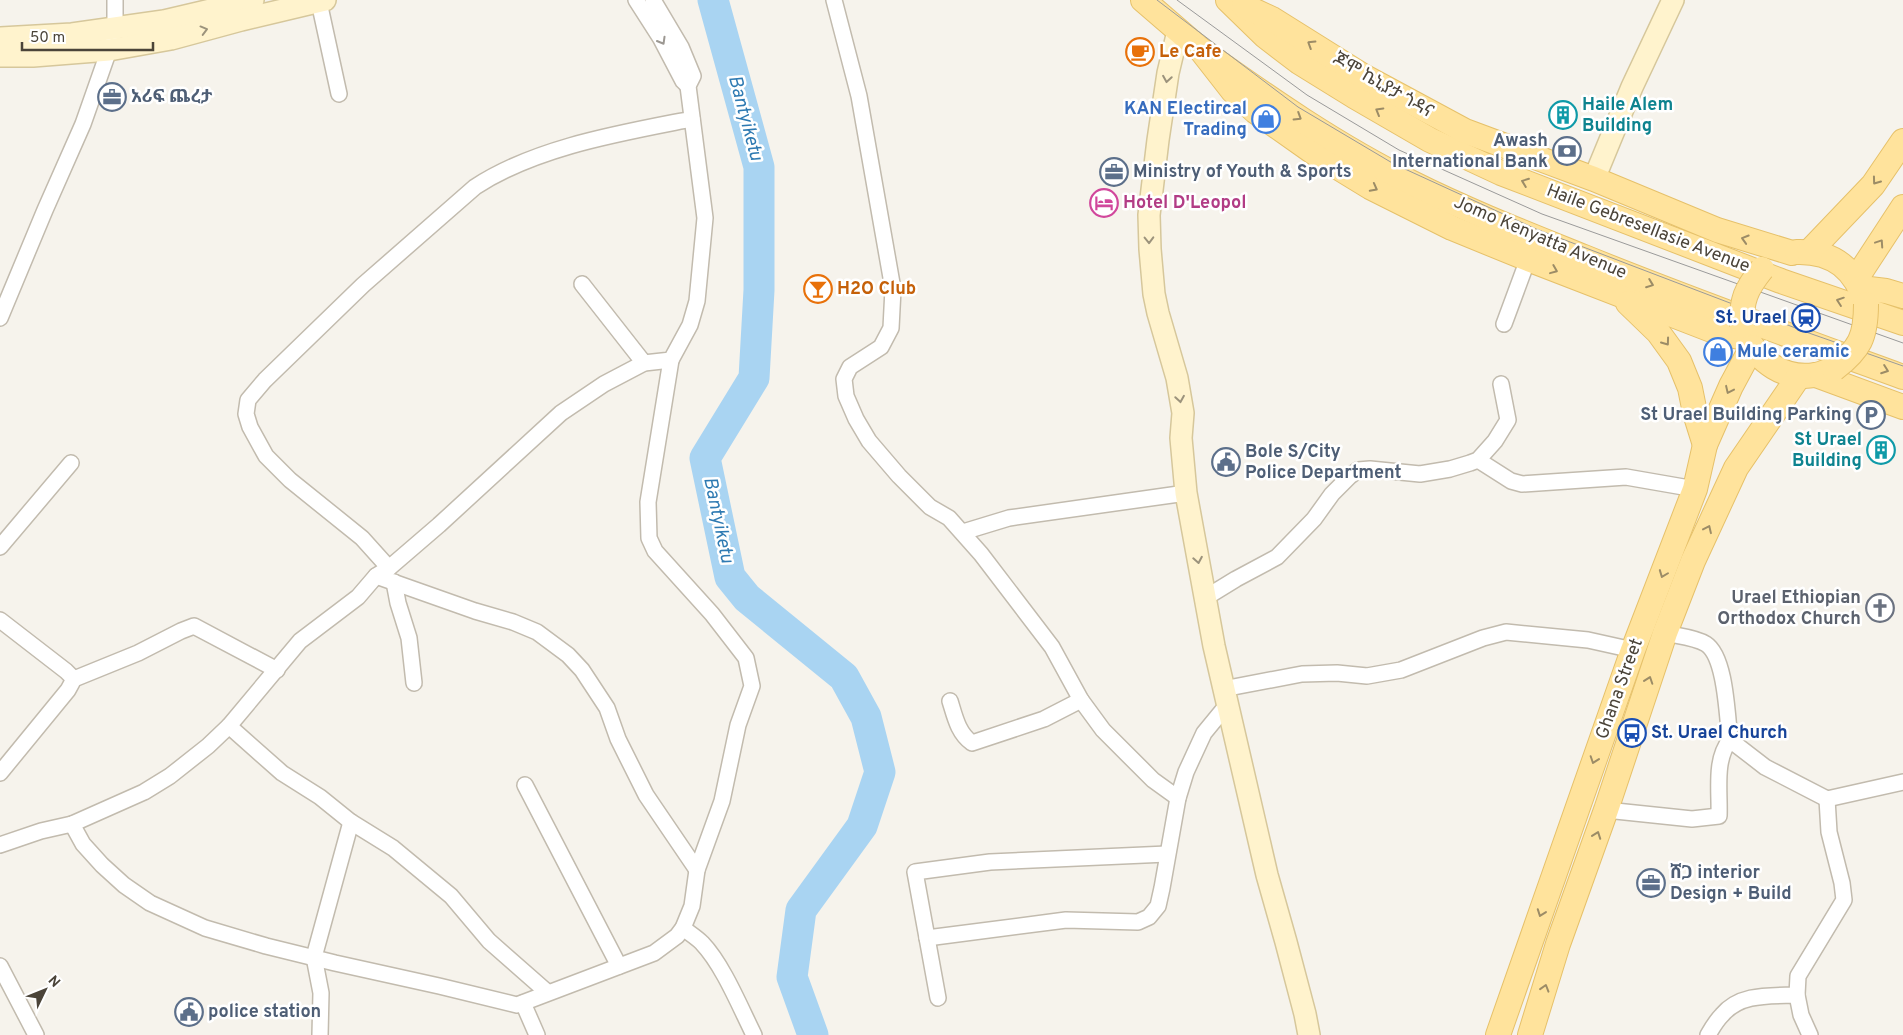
<svg xmlns="http://www.w3.org/2000/svg" width="1903" height="1035" viewBox="0 0 1903 1035" font-family="Overpass,'Noto Sans Ethiopic',sans-serif">
<style>
.lines{fill:none;stroke-linecap:round;stroke-linejoin:round}
.river{stroke:#a9d4f2;stroke-width:31}
.street-casing{stroke:#c2bbae;stroke-width:18}
.secondary-casing{stroke:#d6c79b;stroke-width:24}
.primary-casing{stroke:#e6c16a;stroke-width:26}
.street{stroke:#fff;stroke-width:15}
.secondary{stroke:#fff3cd;stroke-width:21}
.primary{stroke:#ffe39c;stroke-width:24}
.tram{stroke:#9a9a9a;stroke-width:1}
.primary-bridge-casing{stroke:#e6c16a;stroke-width:26;stroke-linecap:butt}
.primary-bridge{stroke:#ffe39c;stroke-width:24}
.oneway{stroke:#9c937c}
.oneway2{stroke:#9c9892}
.oneway3{stroke:#9c8c66}
.labels{text-anchor:middle;dominant-baseline:central;stroke-width:5;stroke-linejoin:round;paint-order:stroke}
.food-label{font-size:18px;font-weight:bold;fill:#c56008;stroke:#fff;text-anchor:start}
.street-label{font-size:18px;fill:#4b4439;stroke:#fff}
.service-label{font-size:18px;font-weight:bold;fill:#4e5e75;stroke:#fff;text-anchor:start}
.culture-label{font-size:18px;font-weight:bold;fill:#0d838f;stroke:#fff;text-anchor:start}
.shop-label{font-size:18px;font-weight:bold;fill:#366cbe;stroke:#fff;text-anchor:end}
.hotel-label{font-size:18px;font-weight:bold;fill:#b23c85;stroke:#fff;text-anchor:start}
.transit-label{font-size:18px;font-weight:bold;fill:#164399;stroke:#fff;text-anchor:end}
.worship-label{font-size:18px;font-weight:bold;fill:#5b616d;stroke:#fff;text-anchor:end}
.water-label{font-size:19px;font-style:italic;fill:#2e7ab2;stroke:#fff}
</style>
<rect width="100%" height="100%" fill="#f6f3ec"/>
<g class="lines">
<!-- river -->
<path class="river" d="M713,0L759,167V290L754,378L705,458L730,577L747,598L844,677L866,717L880,772L862,826L801,910L792,977L813,1035"/>
<defs>
<g id="street">
<path d="M636,0L661,39L683,81L688,86"/>
<path d="M834,0L859,96L893,289L891,328L881,347L850,367L844,379L846,396L856,419L869,441L899,476L930,507L949,518L981,554L1052,647L1081,700L1103,730L1153,780L1178,798"/>
<path d="M319,2L339,94"/>
<path d="M582,284L644,363"/>
<path d="M0,318L45,210L83,124L109,50L115,28V0"/>
<path d="M1504,324L1528,259"/>
<path d="M1478,460L1511,481L1522,484L1626,477L1695,489"/>
<path d="M963,532L1009,518L1186,493"/>
<path d="M0,547L71,463"/>
<path d="M389,568L362,538L290,480L266,456L250,427L246,414L248,400L265,380L363,285L475,187C536,147 621,133 692,119"/>
<path d="M376,576L475,611L513,622L537,632L568,655L582,670L607,708L618,739L646,795L697,870"/>
<path d="M394,582L398,603L409,638L414,683"/>
<path d="M1205,598L1236,579L1277,557L1314,519L1332,494L1350,476L1358,470L1370,469L1420,474L1450,469L1470,463L1478,460L1495,441L1508,420L1501,384"/>
<path d="M0,620L66,671L74,679"/>
<path d="M1665,633C1677,636 1695,637 1706,644C1726,657 1727,717 1730,740L1765,767L1827,799L1903,782"/>
<path d="M1223,689L1302,674L1337,673L1367,676L1401,670L1483,638L1506,632L1588,640L1633,650"/>
<path d="M950,701C955,717 958,733 972,743L1044,719L1081,700"/>
<path d="M229,726L282,773L320,797L351,822L393,848L451,896L489,941L547,992"/>
<path d="M0,773L68,690L74,679L138,653L181,631L194,626L277,670"/>
<path d="M525,785L619,966"/>
<path d="M1606,810L1692,819L1719,816C1720,791 1714,760 1730,740"/>
<path d="M72,824L83,844L102,865L124,885L150,903L205,928L266,946L335,963L439,986L517,1005L654,953L677,936L683,928L692,906L697,870L722,801L738,725L752,686L746,658L712,614L655,551L649,538L648,502L671,360"/>
<path d="M0,845L41,831L72,824L144,792L170,776L208,746L229,726L300,641L358,597L376,576L389,568L439,525L561,413L604,384L644,363L671,360L690,325L697,301L705,218L688,86L693,76L681,47L653,0"/>
<path d="M683,928C689,933 696,937 702,943C723,965 740,1007 754,1035"/>
<path d="M927,938L1066,920L1138,922L1149,917L1158,906L1162,888L1178,798L1186,772L1204,733L1227,705"/>
<path d="M0,966L36,1035"/>
<path d="M938,998L915,872L990,862L1167,854"/>
<path d="M523,1003L537,1035"/>
<path d="M320,1035L321,993L314,957L351,822"/>
<path d="M1708,1035C1712,1028 1716,1021 1722,1015C1740,993 1770,996 1797,995"/>
<path d="M1810,1035L1801,1015L1797,995L1798,976L1844,900L1842,883L1829,832L1827,799"/>
</g>
<g id="secondary">
<path d="M1178,31L1168,73L1158,140L1149,215L1150,249L1154,294L1158,313L1177,378L1183,413L1181,438L1186,493L1214,646L1267,875L1286,942L1305,1014L1309,1035"/>
<path d="M0,38L72,34L164,21L253,0"/>
<path d="M0,56H33L109,50L171,39L241,20L325,0"/>
<path d="M1594,179L1632,87L1673,0"/>
</g>
<g id="primary">
<path d="M1143,0L1201,50L1233,91L1255,111L1316,154L1370,187L1452,228L1528,259L1714,331L1748,339"/>
<path d="M1228,0L1265,36L1299,62L1354,96L1430,140L1501,173L1781,281L1903,323"/>
<path d="M1244,6L1272,19L1363,76L1465,131L1594,179L1717,230L1792,253"/>
<path d="M1201,50C1268,98 1337,146 1412,183C1468,211 1527,234 1584,257C1690,300 1796,338 1903,377"/>
<path d="M1797,252C1834,251 1856,270 1866,304"/>
<path d="M1809,252L1873,185L1903,141"/>
<path d="M1856,279L1903,207"/>
<path d="M1861,288L1886,291L1903,296"/>
<path d="M1628,303L1658,332L1679,361L1690,388L1695,413L1705,445"/>
<path d="M1746,335C1758,362 1785,380 1815,375C1821,374 1828,371 1834,369"/>
<path d="M1816,375L1903,407"/>
<path d="M1498,1035L1633,650L1695,489L1705,445L1731,386L1752,347"/>
<path d="M1530,1035L1558,944L1606,810L1665,633L1693,561L1736,468L1799,376"/>
</g>
</defs>
<!-- street casing -->
<use href="#street" class="street-casing"/>
<!-- secondary casing -->
<use href="#secondary" class="secondary-casing"/>
<!-- primary casing -->
<use href="#primary" class="primary-casing"/>
<!-- street -->
<use href="#street" class="street"/>
<!-- secondary -->
<use href="#secondary" class="secondary"/>
<!-- primary -->
<use href="#primary" class="primary"/>
<!-- tram -->
<g class="tram">
<path d="M1157,0L1298,107L1394,164L1536,229L1806,332L1903,366"/>
<path d="M1177,0L1307,95L1399,150L1542,214L1903,343"/>
</g>
<defs>
<g id="primary-bridge">
<path d="M1742,326C1741,300 1746,289 1762,269"/>
<path d="M1834,369C1860,349 1866,337 1866,304"/>
</g>
</defs>
<!-- primary-bridge casing -->
<use href="#primary-bridge" class="primary-bridge-casing"/>
<!-- primary-bridge -->
<use href="#primary-bridge" class="primary-bridge"/>
</g>
<!-- one-way arrows -->
<defs><path id="oneway-chevron" d="M-2-3.5L2.5 0L-2 3.5" fill="none" stroke-width="1.6" stroke-linecap="round" stroke-linejoin="round" transform="scale(1.25)"/></defs>
<g class="oneway">
<use href="#oneway-chevron" transform="translate(204 30) rotate(-15)"/>
<use href="#oneway-chevron" transform="translate(1167 79) rotate(99)"/>
<use href="#oneway-chevron" transform="translate(1149 240) rotate(89)"/>
<use href="#oneway-chevron" transform="translate(1180 399) rotate(81)"/>
<use href="#oneway-chevron" transform="translate(1198 560) rotate(80)"/>
</g>
<use class="oneway2" href="#oneway-chevron" transform="translate(662 41) rotate(60)"/>
<g class="oneway3">
<use href="#oneway-chevron" transform="translate(1311 44) rotate(-148)"/>
<use href="#oneway-chevron" transform="translate(1379 111) rotate(-150)"/>
<use href="#oneway-chevron" transform="translate(1298 117) rotate(32)"/>
<use href="#oneway-chevron" transform="translate(1876 181) rotate(126)"/>
<use href="#oneway-chevron" transform="translate(1525 182) rotate(-159)"/>
<use href="#oneway-chevron" transform="translate(1374 188) rotate(28)"/>
<use href="#oneway-chevron" transform="translate(1745 239) rotate(-163)"/>
<use href="#oneway-chevron" transform="translate(1880 243) rotate(-56)"/>
<use href="#oneway-chevron" transform="translate(1554 270) rotate(22)"/>
<use href="#oneway-chevron" transform="translate(1650 284) rotate(21)"/>
<use href="#oneway-chevron" transform="translate(1840 301) rotate(-161)"/>
<use href="#oneway-chevron" transform="translate(1666 342) rotate(54)"/>
<use href="#oneway-chevron" transform="translate(1885 370) rotate(20)"/>
<use href="#oneway-chevron" transform="translate(1729 390) rotate(115)"/>
<use href="#oneway-chevron" transform="translate(1708 529) rotate(-65)"/>
<use href="#oneway-chevron" transform="translate(1663 574) rotate(111)"/>
<use href="#oneway-chevron" transform="translate(1649 680) rotate(-71)"/>
<use href="#oneway-chevron" transform="translate(1594 760) rotate(109)"/>
<use href="#oneway-chevron" transform="translate(1597 835) rotate(-70)"/>
<use href="#oneway-chevron" transform="translate(1541 913) rotate(110)"/>
<use href="#oneway-chevron" transform="translate(1545 988) rotate(-73)"/>
</g>
<!-- icons -->
<defs>
<symbol id="cafe-ring" viewBox="-11 -11 22 22"><circle r="9.5" fill="#fff" stroke="#e8710a" stroke-width="1.5"/><path d="M-5.5-4.5H6V0H3Q3 3.5 0 3.5H-2.5Q-5.5 3.5-5.5 0ZM3-3.2v2h1.7v-2ZM-6 4.5H4V6H-6Z" fill="#e8710a"/></symbol>
<symbol id="office-ring" viewBox="-11 -11 22 22"><circle r="9.5" fill="#fff" stroke="#5c6f8a" stroke-width="1.5"/><path d="M-6-3h4V-5.5h4V-3h4V5H-6ZM-1-4.5V-3h2v-1.5ZM-6 0V1H6V0Z" fill="#5c6f8a"/></symbol>
<symbol id="building-ring" viewBox="-11 -11 22 22"><circle r="9.5" fill="#fff" stroke="#0f9aa8" stroke-width="1.5"/><path d="M-4-6H4V6H1V3H-1V6H-4ZM-2.5-4.3h1.7v1.8h-1.7ZM.8-4.3h1.7v1.8H.8ZM-2.5-1h1.7V.8h-1.7ZM.8-1h1.7V.8H.8Z" fill="#0f9aa8"/></symbol>
<symbol id="shop-ring" viewBox="-11 -11 22 22"><circle r="9.5" fill="#fff" stroke="#3f7fe0" stroke-width="1.5"/><path d="M-5-2.5h2.3a2.7 3.5 0 0 1 5.4 0H5L5.5 6h-11ZM-1.5-2.5h3a1.5 2.3 0 0 0-3 0Z" fill="#3f7fe0"/></symbol>
<symbol id="bank-ring" viewBox="-11 -11 22 22"><circle r="9.5" fill="#fff" stroke="#5c6f8a" stroke-width="1.5"/><path d="M-6-4H6V4H-6ZM0-2.3a2.3 2.3 0 1 0 0 4.6a2.3 2.3 0 1 0 0-4.6Z" fill="#5c6f8a"/></symbol>
<symbol id="hotel-ring" viewBox="-11 -11 22 22"><circle r="9.5" fill="#fff" stroke="#d1479c" stroke-width="1.5"/><path d="M-6-4.5h1.5V1H6V5H4.5V3h-9V5H-6ZM-4 0a1.8 1.8 0 1 1 3.6 0ZM.5 0V-2.5h3Q6-2.5 6 0Z" fill="#d1479c"/></symbol>
<symbol id="bar-ring" viewBox="-11 -11 22 22"><circle r="9.5" fill="#fff" stroke="#e8710a" stroke-width="1.5"/><path d="M-6-5H6L.8 .8V4.5H3.5V6h-7V4.5H-.8V.8Z" fill="#e8710a"/></symbol>
<symbol id="station-ring" viewBox="-11 -11 22 22"><circle r="9.5" fill="#fff" stroke="#1a4fb4" stroke-width="1.5"/><path d="M-3-6H3Q5-6 5-4V2Q5 4 3 4L4.5 6H3L1.5 4h-3L-3 6H-4.5L-3 4Q-5 4-5 2V-4Q-5-6-3-6ZM-3.5-4v3h7v-3ZM-3.5 1v1.5H-2V1ZM2 1v1.5H3.5V1Z" fill="#1a4fb4"/></symbol>
<symbol id="parking-ring" viewBox="-11 -11 22 22"><circle r="9.5" fill="#fff" stroke="#5c6f8a" stroke-width="1.5"/><path d="M-3.5-5.5H1a3.5 3.5 0 0 1 0 7H-1V5.5H-3.5ZM-1-3.4V-.6H.8a1.4 1.4 0 0 0 0-2.8Z" fill="#5c6f8a"/></symbol>
<symbol id="civic-ring" viewBox="-11 -11 22 22"><circle r="9.5" fill="#fff" stroke="#5c6f8a" stroke-width="1.5"/><path d="M-.6-6.5H3V-4.5H.6V-3L4-1V1h2V6H-6V1h2V-1L-.6-3ZM-1.2 2.5V6h2.4V2.5Z" fill="#5c6f8a"/></symbol>
<symbol id="church-ring" viewBox="-11 -11 22 22"><circle r="9.5" fill="#fff" stroke="#6b7280" stroke-width="1.5"/><path d="M-1.2-6h2.4v3.5h3.3v2.4h-3.3V6h-2.4V-.1h-3.3v-2.4h3.3Z" fill="#6b7280"/></symbol>
<symbol id="bus-ring" viewBox="-11 -11 22 22"><circle r="9.5" fill="#fff" stroke="#1a4fb4" stroke-width="1.5"/><path d="M-5-6H5V4H4V6H2V4H-2V6H-4V4H-5ZM-3.5-4V0h7V-4ZM-3.5 1.2v1.5H-2V1.2ZM2 1.2v1.5H3.5V1.2Z" fill="#1a4fb4"/></symbol>
</defs>
<g fill-rule="evenodd">
<use href="#cafe-ring" x="1124" y="36" width="32" height="32"/>
<use href="#office-ring" x="96" y="81" width="32" height="32"/>
<use href="#building-ring" x="1547" y="99" width="32" height="32"/>
<use href="#shop-ring" x="1250" y="103" width="32" height="32"/>
<use href="#bank-ring" x="1551" y="135" width="32" height="32"/>
<use href="#office-ring" x="1098" y="156" width="32" height="32"/>
<use href="#hotel-ring" x="1088" y="187" width="32" height="32"/>
<use href="#bar-ring" x="802" y="273" width="32" height="32"/>
<use href="#station-ring" x="1790" y="302" width="32" height="32"/>
<use href="#shop-ring" x="1702" y="336" width="32" height="32"/>
<use href="#parking-ring" x="1855" y="399" width="32" height="32"/>
<use href="#building-ring" x="1865" y="434" width="32" height="32"/>
<use href="#civic-ring" x="1210" y="446" width="32" height="32"/>
<use href="#church-ring" x="1864" y="592" width="32" height="32"/>
<use href="#bus-ring" x="1616" y="717" width="32" height="32"/>
<use href="#office-ring" x="1635" y="867" width="32" height="32"/>
<use href="#civic-ring" x="173" y="996" width="32" height="32"/>
</g>
<g class="labels">
<!-- food labels -->
<g class="food-label">
<text x="1159" y="52">Le Cafe</text>
<text x="837" y="289">H2O Club</text>
</g>
<!-- street labels -->
<g class="street-label">
<text transform="translate(1383 86) rotate(30)">ጆሞ ኬኒያታ ጎዳና</text>
<text transform="translate(1648 229) rotate(21)">Haile Gebresellasie Avenue</text>
<text transform="translate(1540 238) rotate(23)">Jomo Kenyatta Avenue</text>
<text transform="translate(1620 689) rotate(-70)">Ghana Street</text>
</g>
<!-- service labels -->
<g class="service-label">
<text x="131" y="97">አሪፍ ጨረታ</text>
<text x="1548" y="141" text-anchor="end">Awash<tspan x="1548" dy="21">International Bank</tspan></text>
<text x="1133" y="172">Ministry of Youth &amp; Sports</text>
<text x="1852" y="415" text-anchor="end">St Urael Building Parking</text>
<text x="1245" y="452">Bole S/City<tspan x="1245" dy="21">Police Department</tspan></text>
<text x="1670" y="873">ሸጋ interior<tspan x="1670" dy="21">Design + Build</tspan></text>
<text x="208" y="1012">police station</text>
</g>
<!-- culture labels -->
<g class="culture-label">
<text x="1582" y="105">Haile Alem<tspan x="1582" dy="21">Building</tspan></text>
<text x="1862" y="440" text-anchor="end">St Urael<tspan x="1862" dy="21">Building</tspan></text>
</g>
<!-- shop labels -->
<g class="shop-label">
<text x="1247" y="109">KAN Electircal<tspan x="1247" dy="21">Trading</tspan></text>
<text x="1737" y="352" text-anchor="start">Mule ceramic</text>
</g>
<!-- hotel labels -->
<g class="hotel-label">
<text x="1123" y="203">Hotel D'Leopol</text>
</g>
<!-- transit labels -->
<g class="transit-label">
<text x="1787" y="318">St. Urael</text>
<text x="1651" y="733" text-anchor="start">St. Urael Church</text>
</g>
<!-- worship labels -->
<g class="worship-label">
<text x="1861" y="598">Urael Ethiopian<tspan x="1861" dy="21">Orthodox Church</tspan></text>
</g>
<!-- water labels -->
<g class="water-label">
<text transform="translate(745 118) rotate(75)">Bantyiketu</text>
<text transform="translate(718 520) rotate(78)">Bantyiketu</text>
</g>
</g>
<!-- north arrow -->
<g transform="translate(45 990) rotate(47)" stroke="#ffffff" stroke-width="4" paint-order="stroke">
<path d="M0-4L9 19L0 12L-9 19Z" fill="#4b4439"/>
<text y="-8" font-size="14" font-weight="bold" text-anchor="middle" fill="#4b4439">N</text>
</g>
<!-- scale -->
<path d="M22 42v8h131v-8" fill="none" stroke="#4b4439" stroke-width="2.5"/>
<text x="30" y="42" font-size="15" fill="#4b4439" stroke="#ffffff" stroke-width="4" paint-order="stroke">50 m</text>
</svg>
